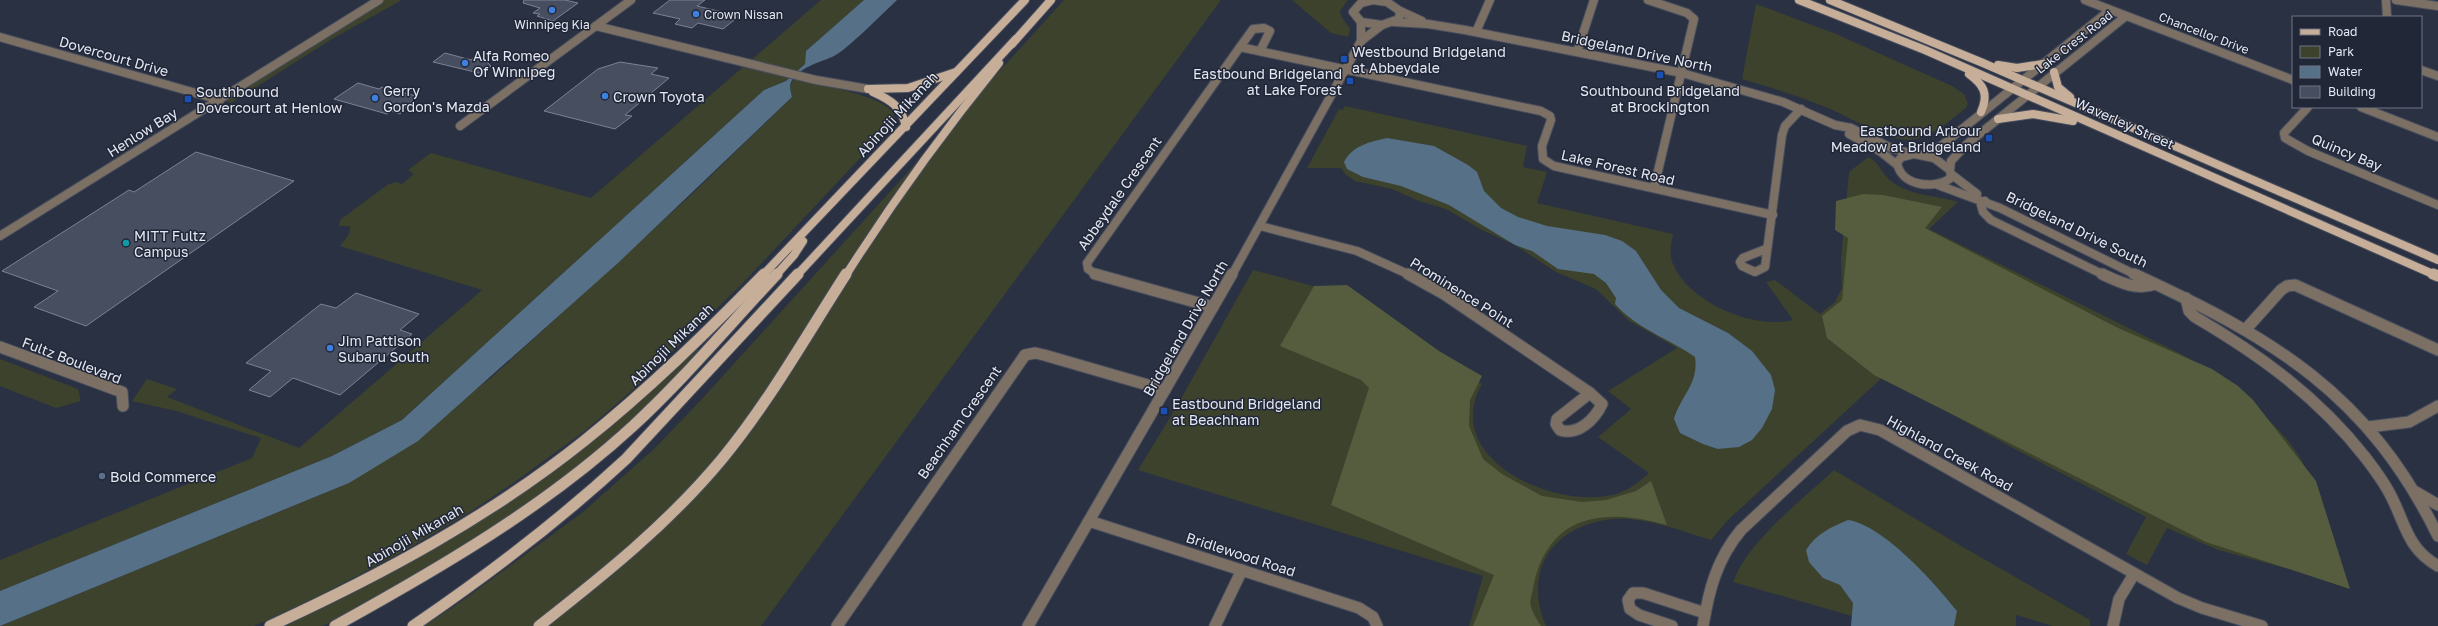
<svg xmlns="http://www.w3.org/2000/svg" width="2438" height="626" viewBox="0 0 2438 626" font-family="'Golos Text',sans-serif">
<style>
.green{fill:#3d422d}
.forest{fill:#555d3e}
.water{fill:#567088}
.building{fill:#474e60;stroke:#7b8297}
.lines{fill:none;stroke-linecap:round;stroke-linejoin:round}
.minor-far1-casing{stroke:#484e5e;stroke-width:10}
.minor-casing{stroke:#484e5e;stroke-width:13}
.major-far1-casing{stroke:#484e5e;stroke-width:10}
.major-casing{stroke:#484e5e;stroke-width:13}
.minor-far1{stroke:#7c7065;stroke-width:8}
.minor{stroke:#7c7065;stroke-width:11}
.major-far1{stroke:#c6ae98;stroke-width:8}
.major{stroke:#c6ae98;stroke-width:11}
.shop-dot{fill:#3f7fe0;stroke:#212737;stroke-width:1.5}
.transit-dot{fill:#1a4fb4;stroke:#212737;stroke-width:1.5}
.culture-dot{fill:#0f9aa8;stroke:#212737;stroke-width:1.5}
.service-dot{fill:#5c6f8a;stroke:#212737;stroke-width:1.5}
.labels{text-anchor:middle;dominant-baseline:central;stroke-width:3;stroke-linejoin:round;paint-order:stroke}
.far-poi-label{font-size:12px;fill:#e4e8f4;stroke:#212737;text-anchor:start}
.far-street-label{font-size:12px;fill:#e4e8f4;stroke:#212737}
.poi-label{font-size:14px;fill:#e4e8f4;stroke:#212737;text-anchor:start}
.street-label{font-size:14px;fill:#e4e8f4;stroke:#212737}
</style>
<rect width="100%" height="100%" fill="#2a3142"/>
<!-- green -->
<g class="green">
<path d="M379,0H402L332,39L231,103L220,100Z"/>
<path d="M821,0H864L806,51L805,64L786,81L764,90L402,420L332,456L0,591V560L252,458L261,438L176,411L132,401L147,379L177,389L167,397L299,448L482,290L340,246L349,234L350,226H339L340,220L387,185L395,182L402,184L414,174L408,170L431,153L591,198Z"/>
<path d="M1064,0H1221L761,626H424L462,601L583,512L655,448L701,400Z"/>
<path d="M1292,0H1348L1340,11L1341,16L1350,29L1348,37L1331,33Z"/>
<path d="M1756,4L1836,34L1952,86L1964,94L1968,104L1966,108C1951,119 1935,135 1917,139C1889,145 1849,115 1823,106C1796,95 1769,87 1742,79Z"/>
<path d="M794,79C811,84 904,97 894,122L742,284L635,388L586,430L516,481L470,512L404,551L319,596L254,626H0L349,483L492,377L692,194L792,97C790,91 789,84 794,79Z"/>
<path d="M1345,106L1527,146L1523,167L1547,172L1537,203L1673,234C1671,245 1669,254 1673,264C1689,303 1754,330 1793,320L1766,282L1775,280L1820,314L1835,302L1842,288L1841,259L1849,172L1868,157C1879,161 1882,175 1892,182C1911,196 1935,195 1958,202L1929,229L2185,356C2223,380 2288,427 2306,469C2321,504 2331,547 2342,583L2218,550L2167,528L2147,565L2126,554L2146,517L2007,445L1884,376L1728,520L1711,540C1685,532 1656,521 1629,519C1563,516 1519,563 1546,626H1469L1483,576L1138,470L1177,406L1253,270L1332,291L1398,323L1482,384C1439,460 1559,513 1619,493C1632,488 1640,481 1649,473L1598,437L1631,409L1608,391L1677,348L1628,320L1596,289L1556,272L1515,245L1484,231L1446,209L1419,201L1392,189L1355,181L1346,175L1341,168H1307L1339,109L1343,110Z"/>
<path d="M696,349L699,350C612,451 501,527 385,591C371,599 333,624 321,626C310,626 296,626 285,626C396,575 504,512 599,436C633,409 664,379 696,349Z"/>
<path d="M0,359L78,389L81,401L56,408L0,386Z"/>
<path d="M1834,470L1956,543L2090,620V626H2053L2016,615V626H1851L1852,616L1733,582C1748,541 1802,500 1834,470Z"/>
</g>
<!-- forest -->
<g class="forest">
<path d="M1863,194L1883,195L1942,207L1925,228L2116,327L2212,369L2238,386L2253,400L2316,481L2350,589L2206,542L1874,375L1827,338L1822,316L1842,300L1848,238L1835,230L1836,201Z"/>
<path d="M1347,285L1439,351L1482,376L1470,400L1469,426L1483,459L1502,474L1542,496L1582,502L1606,500L1636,491L1651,481L1667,525C1641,518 1616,513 1588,520C1555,528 1538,558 1533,589C1532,594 1529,602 1531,607C1533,613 1537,620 1541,626H1473L1494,575L1331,505L1369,388L1361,380L1280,346L1314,286Z"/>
</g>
<!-- water -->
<g class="water">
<path d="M864,0H897C885,11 844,53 832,57C818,63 800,67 791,82C789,87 791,92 792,97L618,263L418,441L349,483L0,626V591L332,456L402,420L764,90L786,81L805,64L806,51Z"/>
<path d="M1387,138L1434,146L1468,165L1477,172L1484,191L1501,208L1518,217L1547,226L1605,235L1622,241L1636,251L1661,290L1679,308L1728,333L1752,351L1771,375L1775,390L1772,409L1762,428L1752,440L1739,447L1718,449L1703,444L1680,433L1674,419C1681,395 1699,384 1695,357C1668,338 1637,329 1615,304L1616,298L1606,283L1594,274L1558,269L1532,251L1515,245L1449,205L1401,186L1363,177L1347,169L1344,162C1353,145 1370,142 1387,138Z"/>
<path d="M1848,520C1883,525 1935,583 1957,611L1954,626H1851L1853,603L1840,585L1823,578L1809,562L1806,550C1816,534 1831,527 1848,520Z"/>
</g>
<!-- building -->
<g class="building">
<path d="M524,0H565L578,3L553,21L537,16L540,14L533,13L540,8L523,3Z"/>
<path d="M670,0H705L697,6L739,16L723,29L698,23L692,28L675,24L680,19L653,13Z"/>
<path d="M445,53L471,60L476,56L484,59L491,66L479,73L433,62Z"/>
<path d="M620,62L658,68L651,74L669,78L625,115L632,116L615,129L544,111L598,69Z"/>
<path d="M358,83L379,89L382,87L416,96L400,114L391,111L387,114L334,99Z"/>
<path d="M196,152L294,181L86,326L34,307L58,291L2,271L129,190L134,192Z"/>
<path d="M356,293L419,314L400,330L412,334L340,395L293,378L270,397L249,390L271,371L246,363L321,304L336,308Z"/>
</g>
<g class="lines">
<defs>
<g id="minor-far1">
<path d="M1373,0L1387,2L1400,11L1399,19L1382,25L1361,22L1353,12L1361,3Z"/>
<path d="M1648,0L1687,13L1694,19L1654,188"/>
<path d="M2085,0L2293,80"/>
<path d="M2386,0L2387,17"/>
<path d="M2396,0L2438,6"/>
<path d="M1400,11L1422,21"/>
<path d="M1361,22V41"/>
<path d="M1394,22L1428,24L1465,30L1682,73L1783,102L1835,125L1851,128L1893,149L1914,154"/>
<path d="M596,26L816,80L868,89"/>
<path d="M1476,32L1490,0"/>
<path d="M0,37L220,100"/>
<path d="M1240,47L1253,29L1264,28L1270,31L1260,51"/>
<path d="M1577,52L1594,0"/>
<path d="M2421,70L2438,76"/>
<path d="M2308,107L2284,133L2285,138L2308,151L2438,205"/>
<path d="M2361,107L2438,137"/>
<path d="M460,126L631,0"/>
<path d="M1849,134L1881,152L1896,164"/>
<path d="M1914,154L1934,158L1950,170L1951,178C1934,190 1900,186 1897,162L1902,157Z"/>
<path d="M1924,155L1941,146L2110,10"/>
<path d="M1950,170L1951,161L1967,144L2126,16"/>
<path d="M1951,174L1977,194"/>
<path d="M1938,185L2000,208L2136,275"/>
<path d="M1985,201L1981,205L1983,212L1991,220L2104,275"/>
<path d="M1260,226L1357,251L1410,275"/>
<path d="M0,236L379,0"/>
<path d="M1766,249L1743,258L1740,262L1742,266L1755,272L1765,267L1782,135L1785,126L1801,109"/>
<path d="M1097,275L1088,269L1087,263L1240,47L1541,111L1550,116L1551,120L1542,146L1543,159L1554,166L1773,215"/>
<path d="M1232,275L1361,41L1382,25"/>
</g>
<g id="minor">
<path d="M1095,274L1213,307"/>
<path d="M1408,274L1444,294L1590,393"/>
<path d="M2102,274C2119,282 2137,291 2155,284"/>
<path d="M2134,274C2273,338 2368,393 2438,536"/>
<path d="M2186,298L2189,311L2195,317C2260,355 2318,397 2365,457C2375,470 2385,483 2392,498C2406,526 2408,549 2438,566"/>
<path d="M2246,329L2281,290L2287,286L2295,285L2438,350"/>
<path d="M0,347L122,392L123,406"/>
<path d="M1590,393L1602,404C1595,419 1578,436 1560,430L1556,424L1557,419Z"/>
<path d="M2368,427L2409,422L2438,406"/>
<path d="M2416,492L2438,505"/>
<path d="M1089,521L1359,608L1373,617L1377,626"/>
<path d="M837,626L1025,355L1035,353L1044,355L1165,390"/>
<path d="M1028,626L1232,274"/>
<path d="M1215,626L1242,570"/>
<path d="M1672,626L1639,615L1630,609L1628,600L1633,593H1643L1705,613"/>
<path d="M1703,626C1709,589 1717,559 1741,530L1847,431L1860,425L1880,430L2178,598L2202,608L2262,626"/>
<path d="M2113,626L2119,599L2134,574"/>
</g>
<g id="major-far1">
<path d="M1799,0L1925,50L2435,275"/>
<path d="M1830,0L1983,63L2438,260"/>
<path d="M1012,44L1051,0"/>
<path d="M1998,65L2017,68L2043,64"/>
<path d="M2054,72L2058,87L2070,97"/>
<path d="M1969,74C1984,85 1989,94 1981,112"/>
<path d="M868,89L908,88L956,72"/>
<path d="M873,92C891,100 902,107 906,127"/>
<path d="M1998,119L2033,114L2073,121"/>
<path d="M763,275L1025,0"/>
<path d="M776,275L794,255L803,241"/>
<path d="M797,275L1016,39"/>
<path d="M846,275C893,201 944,131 999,63"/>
</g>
<g id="major">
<path d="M2433,274L2438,276"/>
<path d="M270,626C381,575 489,517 584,441C648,390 707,332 764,274"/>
<path d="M335,626C440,568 545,507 633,426C685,378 729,325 777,274"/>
<path d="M413,626C488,575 559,521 626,459L798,274"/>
<path d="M539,626C604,575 668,524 722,459C769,402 806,336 846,274"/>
</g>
</defs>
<!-- minor-far1 casing -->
<use href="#minor-far1" class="minor-far1-casing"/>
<!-- minor casing -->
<use href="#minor" class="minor-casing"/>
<!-- major-far1 casing -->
<use href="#major-far1" class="major-far1-casing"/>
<!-- major casing -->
<use href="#major" class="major-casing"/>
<!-- minor-far1 -->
<use href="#minor-far1" class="minor-far1"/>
<!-- minor -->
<use href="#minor" class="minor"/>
<!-- major-far1 -->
<use href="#major-far1" class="major-far1"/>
<!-- major -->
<use href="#major" class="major"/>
</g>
<!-- markers -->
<g class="shop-dot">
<circle cx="552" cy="10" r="4"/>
<circle cx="696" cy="14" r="4"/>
<circle cx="465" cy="63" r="4"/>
<circle cx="605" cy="96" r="4"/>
<circle cx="375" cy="98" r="4"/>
<circle cx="330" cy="348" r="4"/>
</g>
<g class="transit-dot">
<rect x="1340" y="55" width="8" height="8" rx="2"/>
<rect x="1656" y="71" width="8" height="8" rx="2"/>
<rect x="1346" y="77" width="8" height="8" rx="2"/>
<rect x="184" y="95" width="8" height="8" rx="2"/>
<rect x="1985" y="134" width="8" height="8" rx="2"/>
<rect x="1160" y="407" width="8" height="8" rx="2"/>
</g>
<circle class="culture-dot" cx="126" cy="243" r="4"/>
<circle class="service-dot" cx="102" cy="476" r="4"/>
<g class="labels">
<!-- far-poi labels -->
<g class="far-poi-label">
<text x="704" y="14">Crown Nissan</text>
<text x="552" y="24" text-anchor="middle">Winnipeg Kia</text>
</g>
<!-- far-street labels -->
<g class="far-street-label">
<text transform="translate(2204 33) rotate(21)">Chancellor Drive</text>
<text transform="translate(2074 42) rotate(-38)">Lake Crest Road</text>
</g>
<!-- poi labels -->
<g class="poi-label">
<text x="1352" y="51">Westbound Bridgeland<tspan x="1352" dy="16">at Abbeydale</tspan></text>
<text x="473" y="55">Alfa Romeo<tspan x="473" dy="16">Of Winnipeg</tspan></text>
<text x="1342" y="73" text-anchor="end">Eastbound Bridgeland<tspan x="1342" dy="16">at Lake Forest</tspan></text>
<text x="383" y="90">Gerry<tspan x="383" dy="16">Gordon's Mazda</tspan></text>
<text x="1660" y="90" text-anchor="middle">Southbound Bridgeland<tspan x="1660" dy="16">at Brockington</tspan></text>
<text x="196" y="91">Southbound<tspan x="196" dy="16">Dovercourt at Henlow</tspan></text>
<text x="613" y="96">Crown Toyota</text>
<text x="1981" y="130" text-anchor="end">Eastbound Arbour<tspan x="1981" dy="16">Meadow at Bridgeland</tspan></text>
<text x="134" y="235">MITT Fultz<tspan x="134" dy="16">Campus</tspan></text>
<text x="338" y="340">Jim Pattison<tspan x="338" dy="16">Subaru South</tspan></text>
<text x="1172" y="403">Eastbound Bridgeland<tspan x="1172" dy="16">at Beachham</tspan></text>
<text x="110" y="476">Bold Commerce</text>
</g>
<!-- street labels -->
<g class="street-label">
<text transform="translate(1637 51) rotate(12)">Bridgeland Drive North</text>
<text transform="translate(114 56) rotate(16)">Dovercourt Drive</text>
<text transform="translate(897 114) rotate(-47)">Abinojii Mikanah</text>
<text transform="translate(2125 123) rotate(24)">Waverley Street</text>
<text transform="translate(142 132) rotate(-32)">Henlow Bay</text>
<text transform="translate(2347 152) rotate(23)">Quincy Bay</text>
<text transform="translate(1618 167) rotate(13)">Lake Forest Road</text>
<text transform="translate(1119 193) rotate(-55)">Abbeydale Crescent</text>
<text transform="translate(2077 229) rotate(26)">Bridgeland Drive South</text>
<text transform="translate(1462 292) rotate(32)">Prominence Point</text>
<text transform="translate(1185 328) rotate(-60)">Bridgeland Drive North</text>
<text transform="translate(671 344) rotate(-44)">Abinojii Mikanah</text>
<text transform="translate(72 360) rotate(21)">Fultz Boulevard</text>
<text transform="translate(959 422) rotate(-55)">Beachham Crescent</text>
<text transform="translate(1950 453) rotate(29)">Highland Creek Road</text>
<text transform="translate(414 535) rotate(-30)">Abinojii Mikanah</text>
<text transform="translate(1241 554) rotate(18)">Bridlewood Road</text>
</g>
</g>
<!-- legend -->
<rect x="2292" y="16" width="130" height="92" fill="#212737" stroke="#6f7483"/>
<rect x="2300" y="29" width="20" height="6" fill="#c6ae98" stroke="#6f7483"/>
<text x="2328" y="36" font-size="12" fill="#e4e8f4">Road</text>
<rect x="2300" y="46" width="20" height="12" fill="#3d422d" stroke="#6f7483"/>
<text x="2328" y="56" font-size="12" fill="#e4e8f4">Park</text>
<rect x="2300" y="66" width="20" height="12" fill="#567088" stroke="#6f7483"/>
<text x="2328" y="76" font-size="12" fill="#e4e8f4">Water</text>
<rect x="2300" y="86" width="20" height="12" fill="#474e60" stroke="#6f7483"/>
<text x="2328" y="96" font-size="12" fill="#e4e8f4">Building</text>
</svg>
